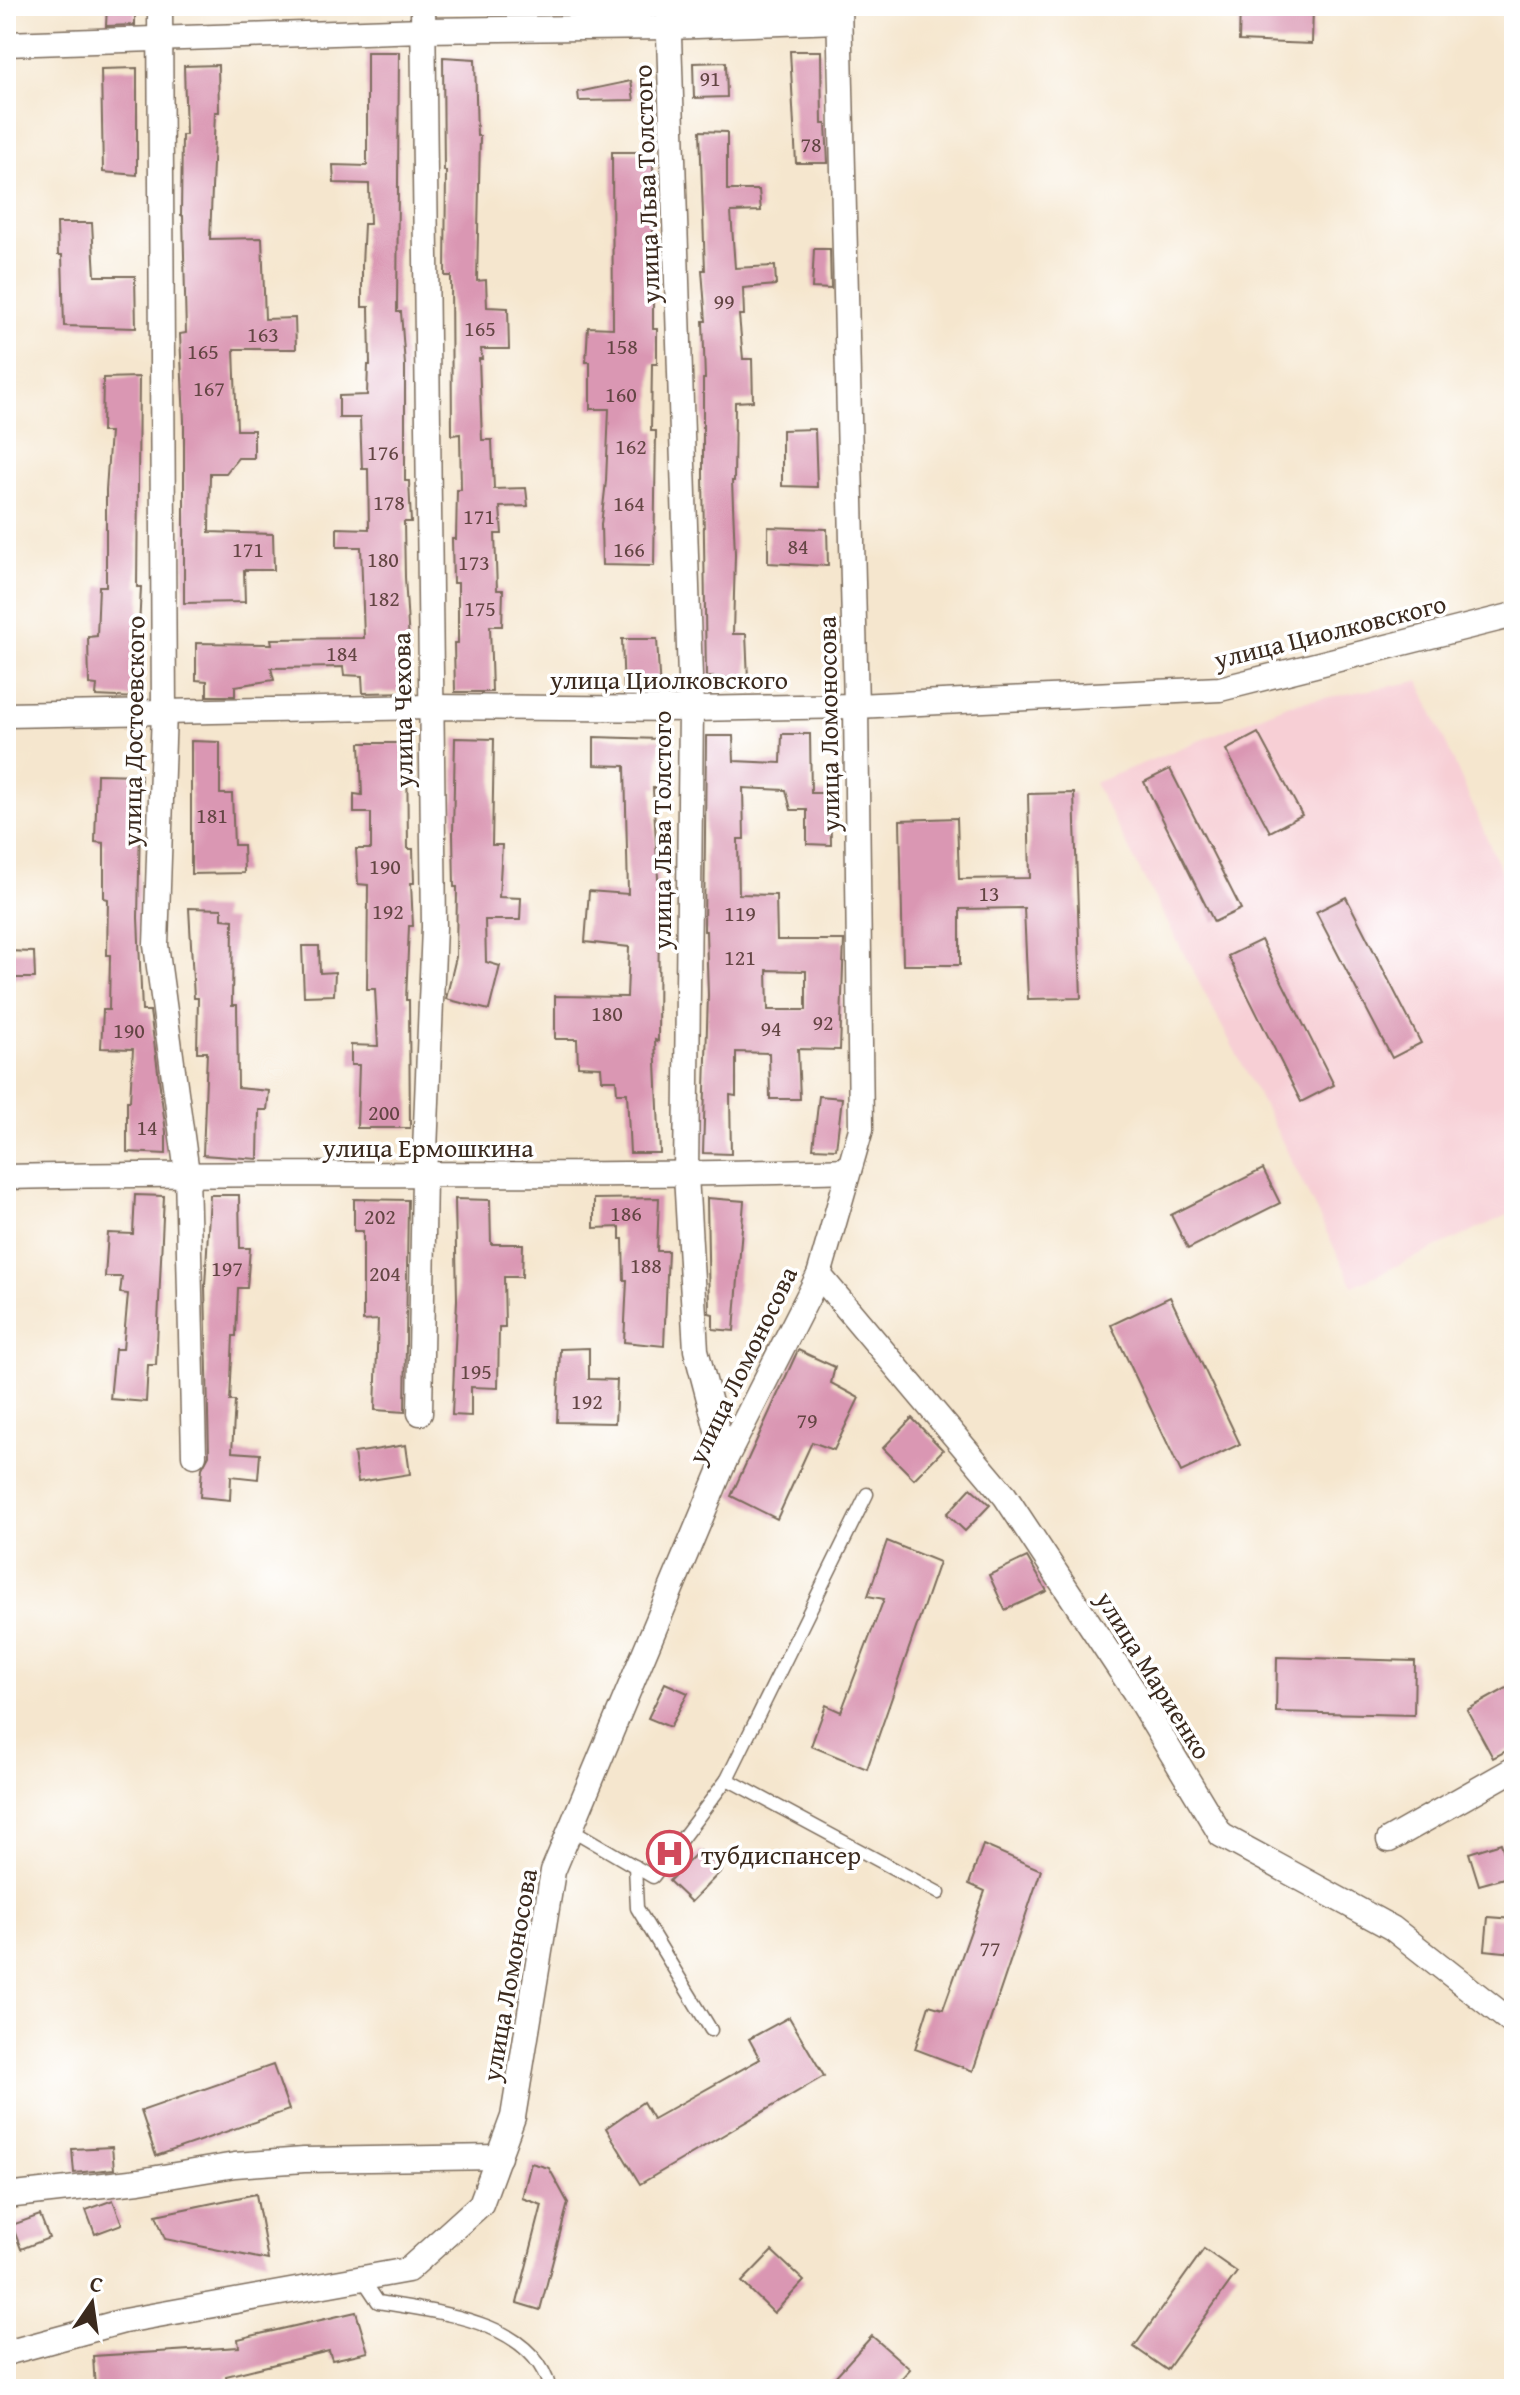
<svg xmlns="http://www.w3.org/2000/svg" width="1520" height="2395" viewBox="0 0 1520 2395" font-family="'Gentium Book Plus',serif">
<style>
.built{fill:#f7cfd5}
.building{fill:#da97b3;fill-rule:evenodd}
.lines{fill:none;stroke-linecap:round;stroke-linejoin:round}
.lane-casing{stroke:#7c6c5c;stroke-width:15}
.street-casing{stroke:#7c6c5c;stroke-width:27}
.lane{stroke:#fff;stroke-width:12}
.street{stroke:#fff;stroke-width:24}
.labels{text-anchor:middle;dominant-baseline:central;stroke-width:7;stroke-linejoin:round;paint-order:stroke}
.number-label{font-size:22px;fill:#634543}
.street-label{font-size:26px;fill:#3b2a1e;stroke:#fff}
.poi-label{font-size:26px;fill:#3b2a1e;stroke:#fff;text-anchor:start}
</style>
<rect width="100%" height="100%" fill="#fff"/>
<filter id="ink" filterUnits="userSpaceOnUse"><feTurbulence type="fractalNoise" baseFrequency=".0125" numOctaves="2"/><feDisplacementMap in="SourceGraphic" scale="16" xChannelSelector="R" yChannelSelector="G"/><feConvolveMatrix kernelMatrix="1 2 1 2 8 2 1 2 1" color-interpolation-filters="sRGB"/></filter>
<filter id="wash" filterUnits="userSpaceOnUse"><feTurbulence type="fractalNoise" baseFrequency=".006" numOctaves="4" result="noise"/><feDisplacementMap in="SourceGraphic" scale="32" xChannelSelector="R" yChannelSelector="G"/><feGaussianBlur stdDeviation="1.8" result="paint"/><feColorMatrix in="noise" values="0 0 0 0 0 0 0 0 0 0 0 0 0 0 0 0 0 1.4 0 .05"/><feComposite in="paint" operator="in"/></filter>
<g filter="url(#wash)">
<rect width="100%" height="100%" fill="#f5e6ce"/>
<!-- built -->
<path class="built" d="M1419,681L1514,901V1212L1353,1286L1275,1127L1094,783L1290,704Z"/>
<g id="blocks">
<!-- building -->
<g class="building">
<path d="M107,6H135V25L106,26Z"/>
<path d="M1240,6H1313L1312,44L1239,41Z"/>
<path d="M790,51H821L822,124H826L828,163H796Z"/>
<path d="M367,52H399L397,312H401L405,365V481H409L411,522H404L405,577L412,692L363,693L362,676L344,675L343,667L271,668L274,680L235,686V696H207V681L196,680V643L272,644L271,639L364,638L361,547H337V528L369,529L368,469H362L360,418H339V396L367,395L368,365H370L369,307H362V265L364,224H370L369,184L334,183L333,165L367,166Z"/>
<path d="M443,57L475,59L477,136H480L477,281L486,280L487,307L508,308L509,349H481L482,359H479L482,440H492L494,489L526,488L528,506L500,507L502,534H495L497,590H503L502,626H490L492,692H455L454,643H458V583H453L452,539H456L457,490H461L460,434L452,435L451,276H445L446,171H444Z"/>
<path d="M726,62L727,97L694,98L693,63Z"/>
<path d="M218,65L219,112H215L210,239L262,238L265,319L295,318L296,349H234L237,430H254V458H238L226,473H210L209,532L273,534L274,570H244L245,602L184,603V421L180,334L186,333L183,216L181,215L182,135H186L184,66Z"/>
<path d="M137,68V175L103,172L101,69Z"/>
<path d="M631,81L634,100L579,101L578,92Z"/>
<path d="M700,131L727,132V190H759L761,211L731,212L735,268L775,266L776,285L743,288L744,315H739L743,359H752L753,401L735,402L734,481H732L735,554L733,634H746L748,679L706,677L703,473V379H705L703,321H706L702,270H705Z"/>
<path d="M612,152H653V329H657V364H652L651,431H656L654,566L602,565L601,525L606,481L609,409H590V362H586L588,327L613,328Z"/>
<path d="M57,223H92L95,276H135L136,328L64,326L62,255H58Z"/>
<path d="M814,249H830L831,289L812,288Z"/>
<path d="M139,377L137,587H141L139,629H136L140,669L138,698L96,696L97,685L89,684L88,637L97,636L99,586H106V490L110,432H102L103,378Z"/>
<path d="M815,429L817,487L782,486V430Z"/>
<path d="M768,527L827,529L828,566L768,563Z"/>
<path d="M622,639H657L660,694L624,693Z"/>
<path d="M1258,733L1302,815L1270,832L1226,750Z"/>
<path d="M782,734H810L811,793H830L831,845L807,844V810H791L786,790L743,788L744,839H738L739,894L776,895L777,940H844L840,1050L798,1049L800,1099H770L769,1053L736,1052V1096L730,1095L731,1154L703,1153L708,995L706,931H704L706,736H733L734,761L781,763ZM767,970L806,971V1010H768Z"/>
<path d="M594,737L660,739L658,788H653L659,896L658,1041L655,1040L660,1153H630L627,1093H617L616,1080H602L601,1067L578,1066L577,1039H555V996L627,997L629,947L585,942L589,891L628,894L625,766L594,765Z"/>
<path d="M455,738L494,739L492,845H502L499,897L521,898L520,920H485L486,962L500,966L489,1010L446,999L456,957L457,887H454L453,834Z"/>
<path d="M191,741L220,742V794H232L234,845H243L244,873L191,874Z"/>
<path d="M360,743H407L408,849H413L414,883H411L413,926H409L406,1000H409L410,1128H357L359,1065H351V1045L378,1046L375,989H367L368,885L358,884L356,849H371V813H354V794L362,795Z"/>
<path d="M1170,769L1241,909L1214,922L1144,782Z"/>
<path d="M97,774L141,775L138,918L142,1011H150L166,1132V1154L127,1152V1101H130L133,1049L101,1048L103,1010H109L110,955H107L108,899L104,898V843L95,842Z"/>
<path d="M1074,793L1081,998L1028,999L1024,908L960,909V965H903L900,820L957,818L959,879L1030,878L1028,794Z"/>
<path d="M1346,897L1421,1043L1392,1058L1316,912Z"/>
<path d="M189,908L222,909V919L233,920L232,1005H237L238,1088L269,1091L267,1110H259L258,1159L203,1155L207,1052H197L198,998H194Z"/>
<path d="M1261,940L1334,1085L1301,1102L1228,956Z"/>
<path d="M302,946H319L320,973L335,972L334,995L304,996Z"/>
<path d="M6,951L34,952L35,978H6Z"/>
<path d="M819,1096L842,1098L836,1149L813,1148Z"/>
<path d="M1263,1169L1280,1203L1188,1249L1171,1215Z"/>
<path d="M135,1195L164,1196L156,1365H148L146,1402L110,1399L115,1349H123L128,1294L120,1293L122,1277H105L108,1233L133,1234Z"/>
<path d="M210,1195H239L240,1248H250L247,1288H238L236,1336H233L230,1401H235L232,1452L260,1454L258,1479L231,1476L230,1500L200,1497L202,1468L209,1455L205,1286Z"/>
<path d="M659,1198L657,1251H668L664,1346L624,1342L627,1280H624L623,1239H620V1227L594,1228V1199Z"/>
<path d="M707,1198L744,1201L734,1331L713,1329V1314L709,1313Z"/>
<path d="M354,1199L408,1200L405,1412L375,1410L378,1320L363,1321V1231H354Z"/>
<path d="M455,1199L490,1200L491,1244H523L522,1277H504L505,1327H499L498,1388L471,1387V1416L452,1415L457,1300Z"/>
<path d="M1170,1297L1240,1444L1181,1472L1111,1325Z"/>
<path d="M589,1348V1379L617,1380L615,1423L557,1422L560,1349Z"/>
<path d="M798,1350L835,1367L831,1383L859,1398L834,1450L812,1442L777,1519L731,1496Z"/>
<path d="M912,1418L943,1450L914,1479L883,1448Z"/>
<path d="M406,1445L410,1474L358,1482L354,1453Z"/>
<path d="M971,1488L990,1505L965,1531L947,1514Z"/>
<path d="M887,1541L939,1562L867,1769L811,1746L826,1705L841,1712L884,1599L868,1596Z"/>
<path d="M1027,1557L1047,1591L1005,1610L989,1575Z"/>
<path d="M1277,1657L1415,1661L1414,1715L1276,1712Z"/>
<path d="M665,1683L688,1693L670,1727L648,1718Z"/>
<path d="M1514,1684V1747L1493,1758L1467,1710Z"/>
<path d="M1501,1843L1511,1876L1479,1885L1469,1853Z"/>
<path d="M983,1845L1041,1870L973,2071L915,2049L929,2005L943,2009L985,1891L969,1884Z"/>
<path d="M700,1850L722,1870L691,1902L669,1881Z"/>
<path d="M1488,1917L1514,1919V1953L1485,1950Z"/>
<path d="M789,2017L824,2076L640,2184L606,2128L643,2102L653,2119L760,2059L749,2039Z"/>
<path d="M273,2065L289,2110L156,2156L141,2111Z"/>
<path d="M112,2147L114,2169L74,2173L72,2149Z"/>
<path d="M531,2163L549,2168L568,2203L540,2310L517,2303L542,2205L522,2198Z"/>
<path d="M256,2194L268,2260L165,2239L156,2215Z"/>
<path d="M113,2200L122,2224L95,2234L86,2210Z"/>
<path d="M40,2215L49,2238L21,2249L12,2225Z"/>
<path d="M1204,2249L1237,2272L1167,2370L1134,2347Z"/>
<path d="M772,2251L804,2281L774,2313L742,2282Z"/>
<path d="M356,2312L368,2352L332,2360L329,2351L226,2376L227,2388L95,2389L93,2356L239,2347L238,2339Z"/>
<path d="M872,2336L910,2369L892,2389H824Z"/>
</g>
</g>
</g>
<g filter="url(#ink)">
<use href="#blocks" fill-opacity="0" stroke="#7c6c5c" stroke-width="2"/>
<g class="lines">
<defs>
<g id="lane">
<path d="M727,1779L867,1494"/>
<path d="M571,1829L653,1877L727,1779L939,1893"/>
<path d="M635,1866L637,1908L711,2030"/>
<path d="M362,2278L378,2302C436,2312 533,2320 550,2389"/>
</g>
<g id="street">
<path d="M160,6L164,711L156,945L187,1173L194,1455"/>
<path d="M668,6L691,709L686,1175L696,1350L725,1460"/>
<path d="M6,44L423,30L669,27L839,21"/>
<path d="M6,715L430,707L691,709L856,706L1220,689L1514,615"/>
<path d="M6,1177C287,1170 568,1179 849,1170"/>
<path d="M819,1275L1005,1496L1136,1694L1221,1835L1392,1928L1514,2024"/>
<path d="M420,1413L424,1176L434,927L423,6"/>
<path d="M1389,1840L1514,1769"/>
<path d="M6,2196L139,2181L235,2165L304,2160L499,2157"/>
<path d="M6,2353L124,2321L408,2270L481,2204L513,2117L553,1871L725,1460L819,1275L861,1129L856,706L839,6"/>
</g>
</defs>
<!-- lane casing -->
<use href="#lane" class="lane-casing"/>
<!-- street casing -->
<use href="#street" class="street-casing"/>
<!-- lane -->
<use href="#lane" class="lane"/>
<!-- street -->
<use href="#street" class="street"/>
</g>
</g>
<!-- icons -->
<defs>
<symbol id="hospital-ring" viewBox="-11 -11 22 22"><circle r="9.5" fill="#fff" stroke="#d1495b" stroke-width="1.5"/><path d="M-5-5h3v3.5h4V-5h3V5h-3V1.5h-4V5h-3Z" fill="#d1495b"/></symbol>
</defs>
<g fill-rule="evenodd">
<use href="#hospital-ring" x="644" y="1828" width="51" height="51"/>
</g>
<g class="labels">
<!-- number labels -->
<g class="number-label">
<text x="710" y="78">91</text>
<text x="811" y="144">78</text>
<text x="724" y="301">99</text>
<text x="480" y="328">165</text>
<text x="263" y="334">163</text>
<text x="622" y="346">158</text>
<text x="203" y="351">165</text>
<text x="209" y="388">167</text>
<text x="621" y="394">160</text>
<text x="631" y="446">162</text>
<text x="383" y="452">176</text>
<text x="389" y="502">178</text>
<text x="629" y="503">164</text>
<text x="479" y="516">171</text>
<text x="798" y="546">84</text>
<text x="248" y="549">171</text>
<text x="629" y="549">166</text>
<text x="383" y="559">180</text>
<text x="474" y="562">173</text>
<text x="384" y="598">182</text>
<text x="480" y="608">175</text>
<text x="342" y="653">184</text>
<text x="212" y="815">181</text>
<text x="385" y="866">190</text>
<text x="989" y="893">13</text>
<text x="388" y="911">192</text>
<text x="740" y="913">119</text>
<text x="740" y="957">121</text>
<text x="607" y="1013">180</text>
<text x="823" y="1022">92</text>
<text x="771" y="1028">94</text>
<text x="129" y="1030">190</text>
<text x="384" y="1112">200</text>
<text x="147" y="1127">14</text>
<text x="626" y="1213">186</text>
<text x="380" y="1216">202</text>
<text x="646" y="1265">188</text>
<text x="227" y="1268">197</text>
<text x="385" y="1273">204</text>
<text x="476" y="1371">195</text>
<text x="587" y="1401">192</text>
<text x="807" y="1420">79</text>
<text x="990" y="1948">77</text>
</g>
<!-- street labels -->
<g class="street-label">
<text transform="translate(646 184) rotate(-92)">улица Льва Толстого</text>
<text transform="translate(1330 631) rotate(-14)">улица Циолковского</text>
<text x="669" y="679">улица Циолковского</text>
<text transform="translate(402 710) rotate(-91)">улица Чехова</text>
<text transform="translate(828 724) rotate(-91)">улица Ломоносова</text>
<text transform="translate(133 731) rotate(-89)">улица Достоевского</text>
<text transform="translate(661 830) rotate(-90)">улица Льва Толстого</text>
<text x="428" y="1147">улица Ермошкина</text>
<text transform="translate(742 1365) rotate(-64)">улица Ломоносова</text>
<text transform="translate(1154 1675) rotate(58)">улица Мариенко</text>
<text transform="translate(509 1975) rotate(-80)">улица Ломоносова</text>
</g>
<!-- poi labels -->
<g class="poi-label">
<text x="701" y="1854">тубдиспансер</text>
</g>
</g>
<!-- margin -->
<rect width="1520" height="2395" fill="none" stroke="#fff" stroke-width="32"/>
<!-- north arrow -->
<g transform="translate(92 2303) rotate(13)" stroke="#ffffff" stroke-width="6" paint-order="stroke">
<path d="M0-6L14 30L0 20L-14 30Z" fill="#3b2a1e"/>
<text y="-12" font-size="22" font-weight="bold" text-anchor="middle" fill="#3b2a1e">С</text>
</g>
</svg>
